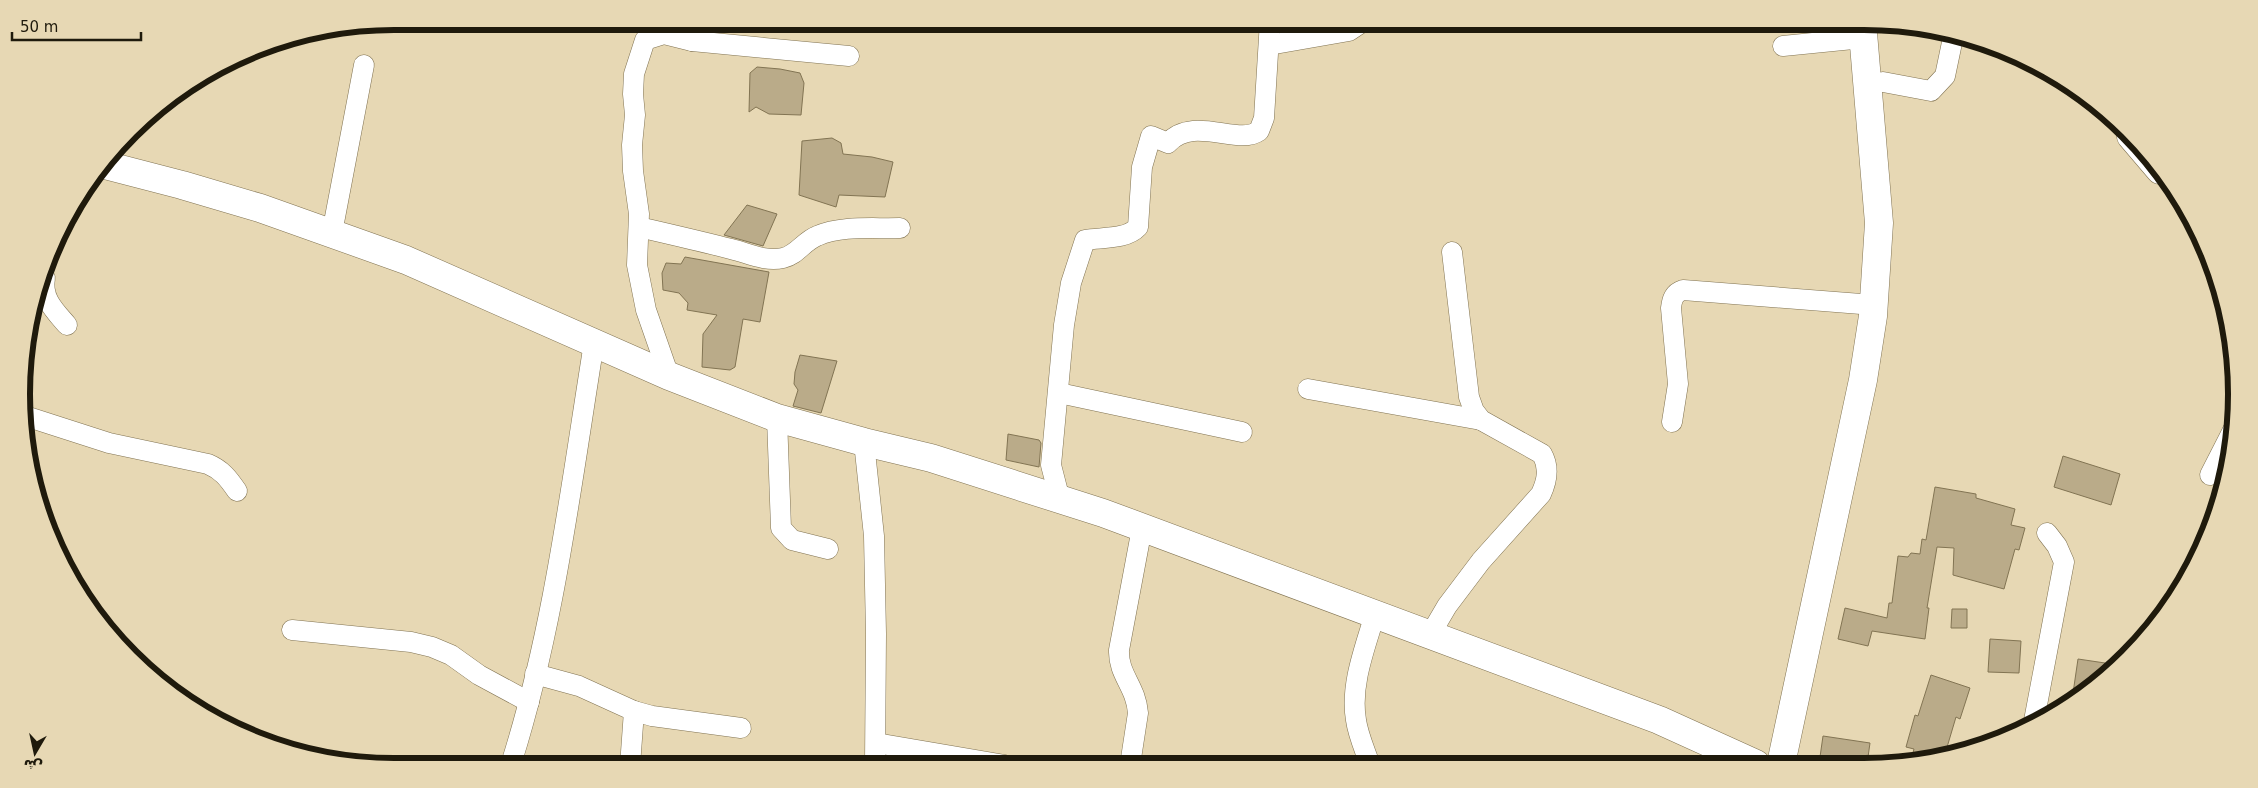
<svg xmlns="http://www.w3.org/2000/svg" width="2258" height="788" viewBox="0 0 2258 788" font-family="'DejaVu Sans',Cairo,sans-serif">
<style>
.building{fill:#baab89;stroke:#827453}
.lines{fill:none;stroke-linecap:round;stroke-linejoin:round}
.street-casing{stroke:#817352;stroke-width:21}
.secondary-casing{stroke:#817352;stroke-width:29}
.street{stroke:#fff;stroke-width:20}
.secondary{stroke:#fff;stroke-width:28}
.rim{fill:none;stroke:#1f1a0c;stroke-width:6}
</style>
<rect width="100%" height="100%" fill="#e7d8b4"/>
<!-- building -->
<g class="building">
<path d="M757,67L780,69L800,73L804,83L801,115L769,114L756,107L749,112L750,73Z"/>
<path d="M832,138L841,143L843,154L872,157L893,162L885,197L839,195L836,207L799,195L802,141Z"/>
<path d="M747,205L777,214L763,246L724,235Z"/>
<path d="M685,257L769,272L760,322L743,319L735,367L730,370L702,367L703,334L717,315L687,310L688,303L679,293L663,290L662,273L666,263L681,264Z"/>
<path d="M800,355L837,361L821,413L793,406L798,390L794,384L795,372Z"/>
<path d="M1008,434L1039,440L1041,443L1039,467L1006,460Z"/>
<path d="M2063,456L2120,474L2111,505L2054,487Z"/>
<path d="M1935,487L1976,494V498L2015,509L2011,525L2025,528L2019,550L2015,549L2004,589L1953,575L1954,548L1937,547L1927,608H1929L1925,639L1872,631L1868,646L1838,639L1845,608L1887,618L1889,603H1892L1898,556L1908,557L1911,553L1920,554L1922,539L1926,540Z"/>
<path d="M1952,609H1967V628H1951Z"/>
<path d="M1990,639L2021,641L2019,673L1988,672Z"/>
<path d="M2078,659L2105,663L2102,679L2072,700Z"/>
<path d="M1931,675L1970,688L1960,719L1956,717L1945,754L1910,764L1914,749L1906,747L1915,715L1918,716Z"/>
<path d="M1823,736L1870,743L1867,764H1819Z"/>
</g>
<g class="lines">
<defs>
<g id="street">
<path d="M692,41L849,56"/>
<path d="M1269,45L1349,31L1364,21"/>
<path d="M1783,46L1863,38"/>
<path d="M1883,82L1931,91L1945,76L1954,33"/>
<path d="M639,227C669,234 700,241 731,249C748,253 765,262 783,258C797,255 804,241 817,236C842,225 874,229 900,228"/>
<path d="M332,233L364,65"/>
<path d="M45,278C41,298 55,311 67,325"/>
<path d="M669,376L646,310L637,265L639,214L633,171L632,145L635,115L633,94L634,74L645,40L664,34L692,41L700,34L705,21"/>
<path d="M1308,389L1481,420"/>
<path d="M1059,393L1242,432"/>
<path d="M22,415L109,443L208,464C222,470 228,478 237,491"/>
<path d="M777,418L781,528L792,540L828,549"/>
<path d="M1672,422L1678,384L1671,308C1672,299 1674,293 1683,290L1874,305"/>
<path d="M864,442L874,536L876,634L875,766"/>
<path d="M2210,475L2234,428"/>
<path d="M1060,500L1051,465L1064,325L1071,283L1085,240C1101,237 1126,240 1138,227L1142,167L1151,136L1168,143C1193,115 1238,146 1259,131L1264,118L1270,21"/>
<path d="M292,630L411,642L432,647L451,655L479,675L529,702"/>
<path d="M1430,635L1447,606L1481,561L1541,494C1547,481 1550,468 1542,454L1481,420L1474,411L1469,397L1452,252"/>
<path d="M535,674L579,686L634,711L652,716L741,728"/>
<path d="M2033,726L2064,562L2057,546L2047,533"/>
<path d="M876,743L1005,765"/>
<path d="M1130,765L1138,713C1136,686 1118,675 1119,650L1142,528"/>
<path d="M1370,765C1365,750 1358,735 1356,720C1350,685 1365,648 1375,614"/>
<path d="M630,766L634,711"/>
<path d="M510,767C554,630 571,485 594,343"/>
</g>
<g id="secondary">
<path d="M2131,136L2160,170"/>
<path d="M101,164L182,185L260,208L406,260L669,376L777,418L864,442L931,458L1103,513L1659,720L1756,764"/>
<path d="M1781,764L1863,380L1873,316L1879,223L1862,21"/>
</g>
</defs>
<!-- street casing -->
<use href="#street" class="street-casing"/>
<!-- secondary casing -->
<use href="#secondary" class="secondary-casing"/>
<!-- street -->
<use href="#street" class="street"/>
<!-- secondary -->
<use href="#secondary" class="secondary"/>
</g>
<!-- crop -->
<path d="M0 0H2258V788H0ZM394 30H1864A364 364 0 0 1 2228 394V394A364 364 0 0 1 1864 758H394A364 364 0 0 1 30 394V394A364 364 0 0 1 394 30Z" fill="#e7d8b4" fill-rule="evenodd"/>
<path class="rim" d="M394 30H1864A364 364 0 0 1 2228 394V394A364 364 0 0 1 1864 758H394A364 364 0 0 1 30 394V394A364 364 0 0 1 394 30Z"/>
<!-- north arrow -->
<g transform="translate(35 753) rotate(189)" stroke="#e7d8b4" stroke-width="4" paint-order="stroke">
<path d="M0-4L9 19L0 12L-9 19Z" fill="#1f1a0c"/>
<text y="-8" font-size="14" font-weight="bold" text-anchor="middle" fill="#1f1a0c">ش</text>
</g>
<!-- scale -->
<path d="M12 32v8h129v-8" fill="none" stroke="#1f1a0c" stroke-width="2.5"/>
<text x="20" y="32" font-size="15" fill="#1f1a0c" stroke="#e7d8b4" stroke-width="4" paint-order="stroke">50 m</text>
</svg>
